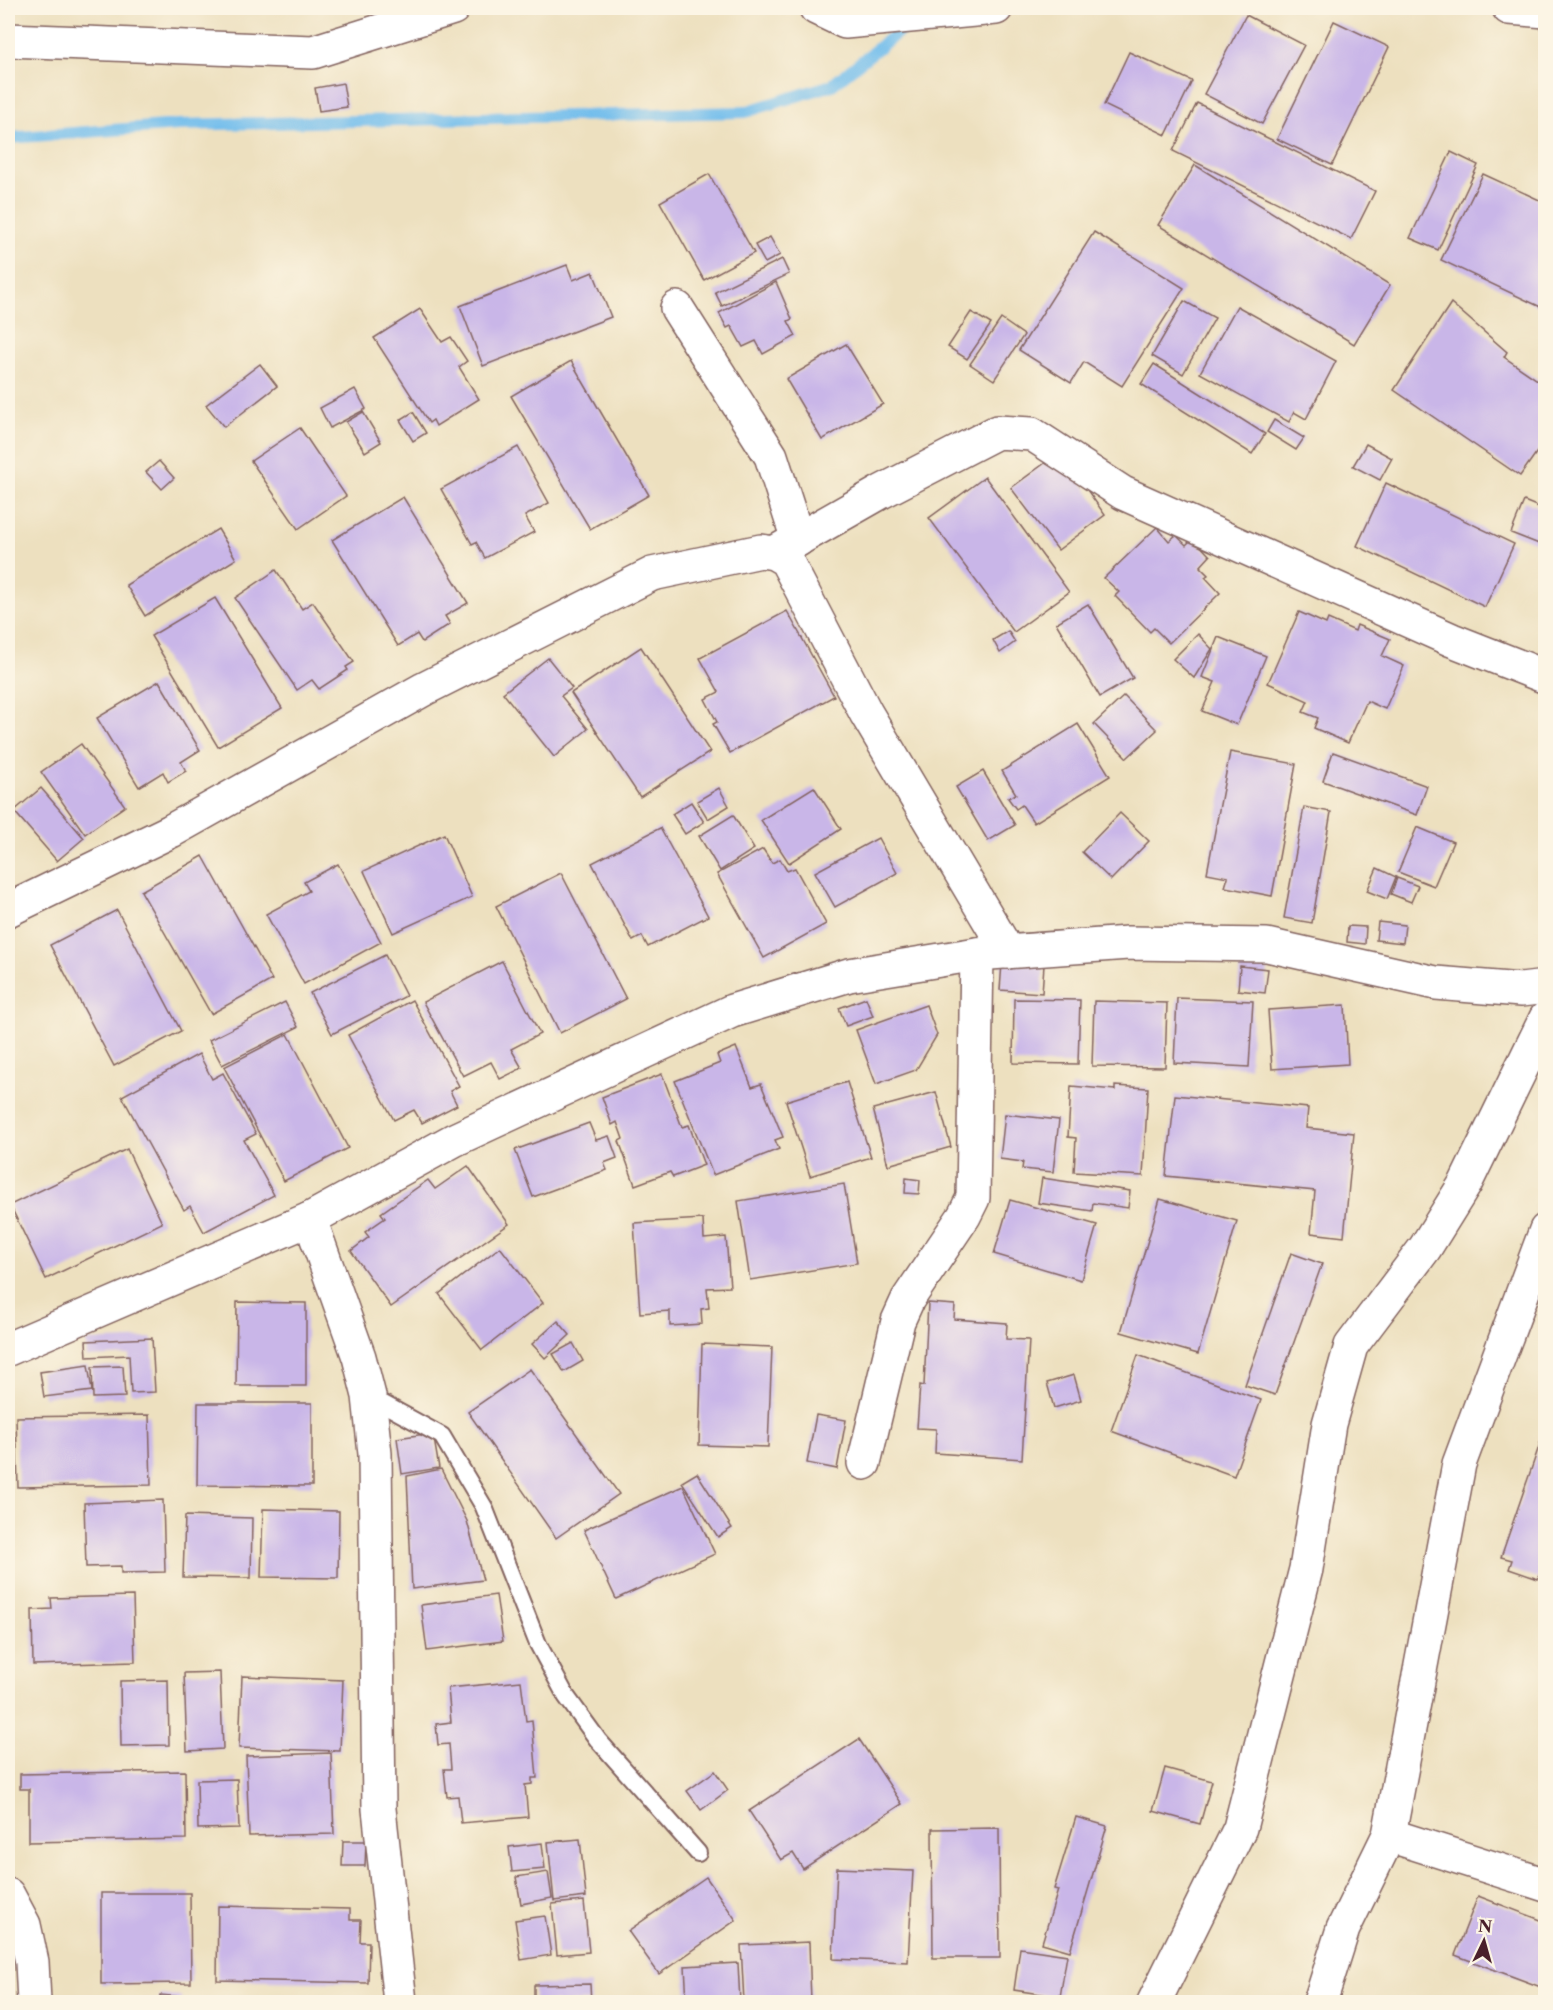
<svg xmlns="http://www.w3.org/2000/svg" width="1553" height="2010" viewBox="0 0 1553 2010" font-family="'Libre Caslon Text',serif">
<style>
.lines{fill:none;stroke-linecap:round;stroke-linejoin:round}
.stream{stroke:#73beec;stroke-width:12}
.building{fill:#c9b6e8}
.service-casing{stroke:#83635f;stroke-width:20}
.minor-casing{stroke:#83635f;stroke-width:36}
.service{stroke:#fff;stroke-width:16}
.minor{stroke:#fff;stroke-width:33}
</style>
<rect width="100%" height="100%" fill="#fcf5e5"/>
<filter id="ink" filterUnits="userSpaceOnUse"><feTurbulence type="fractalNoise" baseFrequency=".0167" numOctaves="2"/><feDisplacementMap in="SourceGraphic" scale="12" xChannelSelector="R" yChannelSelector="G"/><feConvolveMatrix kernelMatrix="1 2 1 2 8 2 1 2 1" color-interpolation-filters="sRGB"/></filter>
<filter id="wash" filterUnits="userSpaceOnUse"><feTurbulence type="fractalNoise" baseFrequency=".008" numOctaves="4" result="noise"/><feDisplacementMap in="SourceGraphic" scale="24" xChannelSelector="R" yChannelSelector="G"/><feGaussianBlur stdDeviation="1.35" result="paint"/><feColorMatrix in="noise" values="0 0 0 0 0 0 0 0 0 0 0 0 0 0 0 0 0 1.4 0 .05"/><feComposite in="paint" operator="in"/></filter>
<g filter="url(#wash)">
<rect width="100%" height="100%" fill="#ede0bf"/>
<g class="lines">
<!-- stream -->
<path class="stream" d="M8,138L178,125L745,112L832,85L908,24"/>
</g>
<g id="blocks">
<!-- building -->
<g class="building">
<path d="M1246,15L1304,45L1262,124L1204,94Z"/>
<path d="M1334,21L1389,47L1332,165L1277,139Z"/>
<path d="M1129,52L1192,81L1166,135L1104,105Z"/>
<path d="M343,83L347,107L319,111L315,88Z"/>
<path d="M1197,103L1375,191L1351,239L1173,151Z"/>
<path d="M1451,152L1478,165L1438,250L1410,238Z"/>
<path d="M1195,165L1390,285L1354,344L1158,225Z"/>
<path d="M709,174L754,253L704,280L660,202Z"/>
<path d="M1483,174L1546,203L1545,309L1441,260Z"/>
<path d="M1094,232L1184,288L1122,386L1084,362L1071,383L1019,350Z"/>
<path d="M770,237L780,255L765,263L755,245Z"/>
<path d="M782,259L789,274L722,306L715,292Z"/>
<path d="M567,265L573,280L593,272L611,317L483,366L460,306Z"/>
<path d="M776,282L792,319L788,321L796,336L763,354L756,341L743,347L731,326L727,328L719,313Z"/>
<path d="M1184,301L1215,318L1183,374L1152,356Z"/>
<path d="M1451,303L1507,352L1504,357L1546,386V439L1520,476L1394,390Z"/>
<path d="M1237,306L1336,361L1306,419L1294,412L1289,422L1200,373Z"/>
<path d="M420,309L442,342L451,337L467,361L459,367L479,399L436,426L433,420L429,423L374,338Z"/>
<path d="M971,312L991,324L967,359L948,347Z"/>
<path d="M1001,319L1024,335L994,380L970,364Z"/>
<path d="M846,344L883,404L822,440L786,379Z"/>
<path d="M571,361L649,495L590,529L511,396Z"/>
<path d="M260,364L277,386L224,427L206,405Z"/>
<path d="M1154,364L1265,434L1252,454L1141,384Z"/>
<path d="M355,389L366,409L330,428L320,408Z"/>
<path d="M363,412L381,442L365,452L346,422Z"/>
<path d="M413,412L426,433L413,441L400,420Z"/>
<path d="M1274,420L1304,438L1296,450L1267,432Z"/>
<path d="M300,428L346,496L298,529L251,461Z"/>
<path d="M1366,444L1392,458L1380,480L1353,466Z"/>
<path d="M518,447L549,503L525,516L534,532L485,558L476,542L472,544L441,489Z"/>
<path d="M1060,452L1105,515L1058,550L1011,488Z"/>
<path d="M159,461L174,478L162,489L146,472Z"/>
<path d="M985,477L1069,592L1014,632L929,518Z"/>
<path d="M1386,483L1514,544L1485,607L1357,546Z"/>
<path d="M403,497L468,603L445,616L450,624L422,642L417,634L398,646L332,540Z"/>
<path d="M1524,501L1546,510V528L1539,544L1511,533Z"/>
<path d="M1157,527L1169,541L1176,535L1186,545L1193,538L1210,556L1200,567L1208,575L1205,577L1220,593L1169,643L1154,628L1150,632L1115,596L1119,592L1104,578Z"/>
<path d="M218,529L236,559L145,616L126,585Z"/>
<path d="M276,570L302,609L313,602L354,662L346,667L348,670L319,689L312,680L297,690L235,598Z"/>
<path d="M215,598L282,708L218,747L151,636Z"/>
<path d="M1088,604L1133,678L1100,697L1056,623Z"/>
<path d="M787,611L834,696L730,753L713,724L717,722L705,699L719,692L700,658Z"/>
<path d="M1299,612L1326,624L1328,619L1355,631L1357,625L1390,639L1382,656L1404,666L1385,709L1367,701L1348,743L1314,728L1318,718L1303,712L1308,701L1268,683Z"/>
<path d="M1008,631L1015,642L1000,653L993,640Z"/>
<path d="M1198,634L1212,649L1194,678L1173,659Z"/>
<path d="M1218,637L1266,656L1237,725L1202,711L1215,682L1202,677Z"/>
<path d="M641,647L710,752L640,797L571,693Z"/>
<path d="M548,658L572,688L561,696L588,729L554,757L503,693Z"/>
<path d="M159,681L200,750L181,762L186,771L168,782L163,772L139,787L97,718Z"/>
<path d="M1124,696L1157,730L1127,758L1094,724Z"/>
<path d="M1078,724L1110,776L1034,823L1022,805L1016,809L1008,798L1016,794L1002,771Z"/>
<path d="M81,744L125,806L85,834L41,772Z"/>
<path d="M1230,752L1296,764L1272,896L1225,887L1228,877L1207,873Z"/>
<path d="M1333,752L1427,786L1417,815L1323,781Z"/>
<path d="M983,771L1015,825L988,841L956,787Z"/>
<path d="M814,787L841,829L789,863L761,820Z"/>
<path d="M41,788L84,838L57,861L14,811Z"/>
<path d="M719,788L729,806L708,819L697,801Z"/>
<path d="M691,802L704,822L685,834L672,814Z"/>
<path d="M1304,807L1331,812L1312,923L1284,918Z"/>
<path d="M1120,813L1149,841L1111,880L1082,852Z"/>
<path d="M733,815L754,849L720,871L699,836Z"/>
<path d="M1417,827L1453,842L1434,886L1398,872Z"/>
<path d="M660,828L708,916L648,947L642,936L633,941L592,863Z"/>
<path d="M444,834L472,897L393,933L364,871Z"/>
<path d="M878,838L897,873L835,907L815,872Z"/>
<path d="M763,849L772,863L780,859L787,871L795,868L826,924L764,958L717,874Z"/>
<path d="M203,856L272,980L211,1014L141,891Z"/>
<path d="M338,864L381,942L304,984L266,914L309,891L304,882Z"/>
<path d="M1377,868L1396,877L1387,899L1367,891Z"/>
<path d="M561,873L626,999L560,1033L496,906Z"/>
<path d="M1397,878L1418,886L1411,902L1391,894Z"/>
<path d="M117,910L181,1031L114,1066L50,945Z"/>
<path d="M1378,922L1405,925L1403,943L1376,940Z"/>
<path d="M1348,926L1366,927L1365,944L1347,942Z"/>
<path d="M385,955L406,996L332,1034L310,993Z"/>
<path d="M502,961L540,1034L511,1049L522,1068L500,1079L491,1062L463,1076L423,1002Z"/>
<path d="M1002,963L1044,965L1042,993L1000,990Z"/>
<path d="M1240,966L1268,969L1265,993L1238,990Z"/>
<path d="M866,998L873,1016L846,1026L839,1008Z"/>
<path d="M1177,998L1253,1001L1249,1067L1174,1063Z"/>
<path d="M1014,999L1080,1000L1078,1064L1013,1063Z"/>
<path d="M412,1000L459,1086L450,1091L457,1105L422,1123L414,1110L394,1120L348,1035Z"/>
<path d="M1094,1001L1167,1003L1165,1067L1092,1066Z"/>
<path d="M285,1002L298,1027L222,1065L209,1040Z"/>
<path d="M926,1005L937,1035L916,1070L876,1084L856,1030Z"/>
<path d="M1345,1005L1348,1064L1272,1069L1268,1010Z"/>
<path d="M288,1034L348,1148L284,1181L224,1067Z"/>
<path d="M736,1047L752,1087L761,1084L783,1137L775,1140L779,1149L713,1175L675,1081L720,1063L717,1055Z"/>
<path d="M199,1054L212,1079L223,1073L256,1134L244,1140L274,1195L204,1232L190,1206L184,1210L122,1096Z"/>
<path d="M662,1074L682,1127L689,1125L704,1165L673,1177L670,1172L635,1185L619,1141L623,1139L617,1122L612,1125L602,1097Z"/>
<path d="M847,1082L871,1157L810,1176L786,1101Z"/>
<path d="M1071,1086L1115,1090V1086L1148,1088L1143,1176L1074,1172L1076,1138L1068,1137Z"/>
<path d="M936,1092L951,1147L888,1165L873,1109Z"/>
<path d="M1175,1095L1308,1108L1306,1128L1354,1133L1344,1237L1311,1233L1315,1191L1166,1176Z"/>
<path d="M1005,1114L1059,1120L1053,1172L1022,1169L1023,1162L1000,1159Z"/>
<path d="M589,1123L596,1140L609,1136L617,1158L604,1163L607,1170L533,1197L515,1150Z"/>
<path d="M127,1149L162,1223L46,1279L10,1205Z"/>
<path d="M468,1166L509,1224L391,1307L351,1251L369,1237L365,1232L385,1218L381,1213L428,1180L435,1189Z"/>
<path d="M906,1178L920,1180L919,1194L905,1193Z"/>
<path d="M1042,1178L1130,1191L1128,1208L1093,1203L1092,1211L1038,1203Z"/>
<path d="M844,1184L857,1263L750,1280L738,1201Z"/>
<path d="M1160,1199L1237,1221L1198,1354L1121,1332Z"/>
<path d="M1010,1200L1097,1225L1081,1280L994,1254Z"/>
<path d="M703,1219L704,1239L726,1237L730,1287L707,1288L709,1308L701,1309L702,1324L670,1326V1311L640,1313L634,1223Z"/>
<path d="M500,1247L543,1303L482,1350L439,1294Z"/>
<path d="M1291,1253L1322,1264L1275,1395L1245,1385Z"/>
<path d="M237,1302L306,1303V1386H236Z"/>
<path d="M928,1303L955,1305L954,1319L1007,1323L1006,1339L1029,1340L1022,1459L935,1453L936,1429L917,1428L920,1385L924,1386Z"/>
<path d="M558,1321L570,1335L545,1358L532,1344Z"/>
<path d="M152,1338L155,1392L131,1393L129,1355L87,1357L86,1341Z"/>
<path d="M573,1343L583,1361L564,1372L553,1354Z"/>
<path d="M702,1344L772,1347L768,1447L699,1445Z"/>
<path d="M1138,1355L1261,1400L1234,1476L1111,1431Z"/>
<path d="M88,1365L92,1391L44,1397L40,1372Z"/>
<path d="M123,1366L125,1397L93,1398L92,1367Z"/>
<path d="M530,1369L619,1494L556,1538L468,1412Z"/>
<path d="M1074,1375L1081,1400L1054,1408L1047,1383Z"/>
<path d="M198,1403H312V1486L197,1485Z"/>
<path d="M149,1415L151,1485L18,1487L16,1417Z"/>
<path d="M816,1415L846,1420L837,1469L807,1463Z"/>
<path d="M1545,1429L1546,1556L1538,1579L1509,1569L1512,1560L1501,1557Z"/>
<path d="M433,1433L439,1468L402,1474L397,1438Z"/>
<path d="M441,1469L467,1521L483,1580L412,1589L407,1476Z"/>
<path d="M697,1473L732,1528L718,1537L682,1482Z"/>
<path d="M683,1486L715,1554L616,1599L584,1530Z"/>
<path d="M163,1500L165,1572L121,1573V1566L86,1567L84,1503Z"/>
<path d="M263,1509L339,1511L338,1578L261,1577Z"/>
<path d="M185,1516L252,1518L251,1578L183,1577Z"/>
<path d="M496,1595L503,1641L427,1651L421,1605Z"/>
<path d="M133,1596L135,1662L33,1665L32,1610L52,1609L51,1598Z"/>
<path d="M220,1672L223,1749L187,1751L184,1673Z"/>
<path d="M242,1676L343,1680L340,1751L239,1748Z"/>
<path d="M168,1680L169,1745L121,1746L120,1681Z"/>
<path d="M521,1681L526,1721L532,1720L537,1778H532V1784L525,1785L528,1817L461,1823L458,1796L447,1797L444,1769H451L449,1744L438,1745L436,1724L451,1722L448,1688Z"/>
<path d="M859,1739L902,1804L803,1869L793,1853L781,1860L749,1811Z"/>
<path d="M331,1753L334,1834L249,1836L246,1756Z"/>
<path d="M1165,1768L1212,1781L1200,1824L1153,1811Z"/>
<path d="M185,1771L186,1839L29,1842V1789H20V1774Z"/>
<path d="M715,1771L728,1790L701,1810L687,1791Z"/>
<path d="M237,1779L239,1828L198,1829L197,1780Z"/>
<path d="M1076,1817L1107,1826L1070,1951L1042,1943L1058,1890L1054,1889Z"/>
<path d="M999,1828L1000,1958H933L932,1829Z"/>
<path d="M580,1839L586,1897L554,1901L548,1842Z"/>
<path d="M343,1841H366L365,1866H342Z"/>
<path d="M542,1843L545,1869L512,1872L509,1847Z"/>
<path d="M837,1868L913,1871L908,1962L833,1959Z"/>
<path d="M548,1872L552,1898L521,1904L516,1877Z"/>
<path d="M706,1877L736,1920L659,1974L628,1931Z"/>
<path d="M101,1893H190L191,1983L101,1984Z"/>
<path d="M1478,1896L1546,1922V1989L1455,1955Z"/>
<path d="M584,1901L589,1952L557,1955L552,1904Z"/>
<path d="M218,1906L350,1909V1920H361L360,1942H369L368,1983L217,1980Z"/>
<path d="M545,1916L551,1955L521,1960L515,1920Z"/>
<path d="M809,1942L811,2002H744L741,1945Z"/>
<path d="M1020,1948L1067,1955L1060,1997L1014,1990Z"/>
<path d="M738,1963L740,2002H687L685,1966Z"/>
<path d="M590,1984L591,2002H534V1985Z"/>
<path d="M160,1995L181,1997V2002H159Z"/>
<path d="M1045,1997L1060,1999V2002H1044Z"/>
</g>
</g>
</g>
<g filter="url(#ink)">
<use href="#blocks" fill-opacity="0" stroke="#83635f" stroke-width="1.5"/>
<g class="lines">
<defs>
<path id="service" d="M369,1396L442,1436L484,1507L538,1644L566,1696L598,1740L698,1853"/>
<g id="minor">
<path d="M816,8L845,22L996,8"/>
<path d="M1509,8L1546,11"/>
<path d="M8,40L313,52L453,8"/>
<path d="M677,308L771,456L798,540"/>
<path d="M774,553L881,492L997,432L1032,434L1123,493L1452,640L1546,677"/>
<path d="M8,910L171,831L424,689L652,574L761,551L774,553L786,560L866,713L1008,952"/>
<path d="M310,1219L359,1357L369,1396L375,1454L379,1809L400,2002"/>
<path d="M8,1349L310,1219L454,1140L732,1011L849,975L977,954L1128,943L1267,945L1436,983L1521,990L1546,987"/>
<path d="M864,1463L898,1321L908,1299L964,1216L973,1198L977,954"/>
<path d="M1389,1835L1546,1885"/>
<path d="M8,1895L24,1925L32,1962L34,2002"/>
<path d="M1154,2002L1240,1828L1306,1569L1329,1424L1351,1346L1425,1248L1465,1184L1546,1018"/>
<path d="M1320,2002L1343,1929L1389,1835L1459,1464L1546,1230"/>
</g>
</defs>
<!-- service casing -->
<use href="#service" class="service-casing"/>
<!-- minor casing -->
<use href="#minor" class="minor-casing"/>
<!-- service -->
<use href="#service" class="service"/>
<!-- minor -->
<use href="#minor" class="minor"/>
</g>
</g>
<!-- margin -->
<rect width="1553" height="2010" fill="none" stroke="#fcf5e5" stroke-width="30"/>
<!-- north arrow -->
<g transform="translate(1484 1941) rotate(5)" stroke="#fcf5e5" stroke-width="4.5" paint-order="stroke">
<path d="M0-4.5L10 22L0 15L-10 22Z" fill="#4a1f2b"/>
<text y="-9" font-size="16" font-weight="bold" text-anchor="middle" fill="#4a1f2b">N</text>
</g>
</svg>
